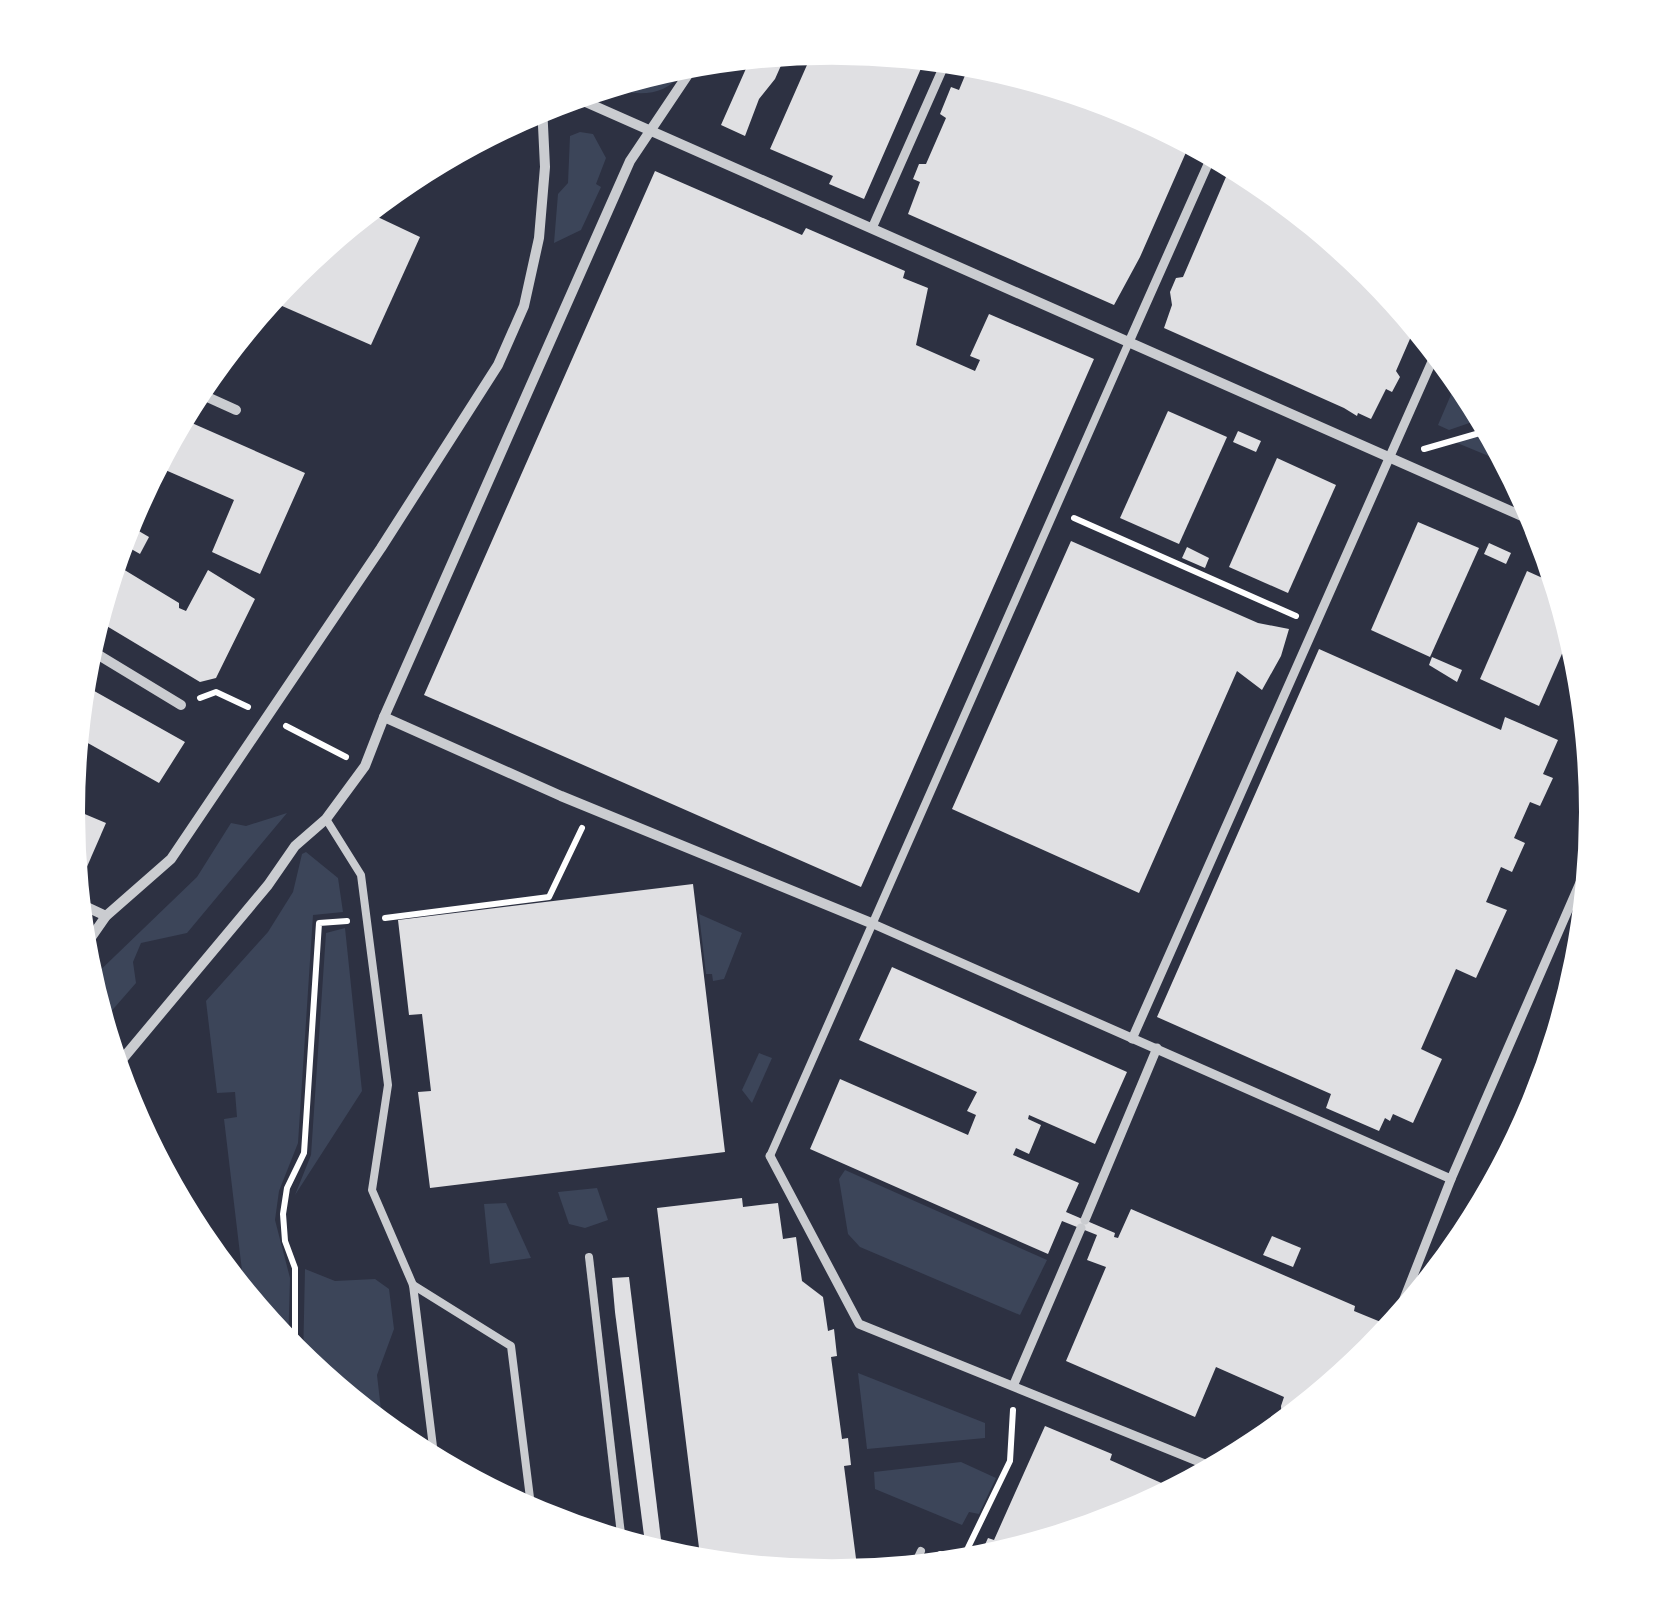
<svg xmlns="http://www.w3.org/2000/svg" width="1664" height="1624" viewBox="0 0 1664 1624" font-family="Signika,sans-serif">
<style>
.green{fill:#3c4559}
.building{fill:#e0e0e3}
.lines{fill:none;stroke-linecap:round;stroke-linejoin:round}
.path{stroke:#fff;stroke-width:6}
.service{stroke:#caccd0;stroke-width:8}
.pedestrian{stroke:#caccd0;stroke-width:9}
.minor{stroke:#caccd0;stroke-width:10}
</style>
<rect width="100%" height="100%" fill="#2d3142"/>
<!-- green -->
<g class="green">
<path d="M675,65L680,74C666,98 629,97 608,85Z"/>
<path d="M580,132L593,134L606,158L596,184L601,187L581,230L554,243L558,194L568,183L570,136Z"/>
<path d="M1459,376L1478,406L1476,410H1480L1484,418L1449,430L1438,425Z"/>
<path d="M1489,428L1508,464L1450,440Z"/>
<path d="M287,813L187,933L141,943L133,962L136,983L101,1023L88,982L197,877L231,823L246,826Z"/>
<path d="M306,852L338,878L343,912L313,915L298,1143L279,1191L275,1220L290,1278L288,1349L245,1296L224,1119L237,1117L235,1092L217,1093L206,1001L268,932L293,892L302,854Z"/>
<path d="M699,914L742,933L724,979L713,981L712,974H706Z"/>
<path d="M345,928L362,1091L295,1195L311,1155L326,933Z"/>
<path d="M759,1053L772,1058L752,1103L742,1090Z"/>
<path d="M845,1170L1047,1260L1020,1315L860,1247L848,1234L839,1179Z"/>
<path d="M597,1188L608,1220L585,1228L569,1224L558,1192Z"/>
<path d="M506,1203L531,1258L490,1264L484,1204Z"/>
<path d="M305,1269L335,1281L375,1279L389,1289L394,1329L377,1375L383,1427L303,1362Z"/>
<path d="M858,1373L985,1423V1438L867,1449Z"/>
<path d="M961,1462L996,1478L979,1514L969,1512L962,1525L875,1489L874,1472Z"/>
</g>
<!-- building -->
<g class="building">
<path d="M833,48L926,57L864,199L829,184L833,176L770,149L814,49Z"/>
<path d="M787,52L775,79L759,99L745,136L721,125L752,55Z"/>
<path d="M971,61L1125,106L1191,141L1140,257L1114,305L908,214L920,182L913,179L919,164H926L946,118L940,114L951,87L959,90Z"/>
<path d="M1232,163L1257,177L1373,272L1416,325L1396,371L1400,377L1392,392L1386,389L1371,419L1358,413L1357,416L1344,408L1164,328L1172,305L1170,292L1176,278L1183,277Z"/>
<path d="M655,171L802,235L806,228L905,271L903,278L928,288L916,345L975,371L980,360L970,356L989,314L1094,359L861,887L424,695Z"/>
<path d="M365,211L420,237L371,345L273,302L292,271Z"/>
<path d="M1168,411L1227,437L1179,544L1120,518Z"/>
<path d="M185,420L305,473L260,574L212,552L234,500L163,469Z"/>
<path d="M1238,431L1261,441L1256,452L1233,442Z"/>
<path d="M1277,458L1336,485L1288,593L1229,567Z"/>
<path d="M1418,522L1479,548L1430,657L1371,630Z"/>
<path d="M125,523L149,537L140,554L119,542Z"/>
<path d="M1071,541L1258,623L1289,629L1281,656L1262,690L1237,671L1139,893L952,809Z"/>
<path d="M1489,543L1511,553L1506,564L1484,554Z"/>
<path d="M1187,547L1209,558L1205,568L1182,558Z"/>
<path d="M113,563L179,603V608L186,611L208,570L255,599L216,678L200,682L95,619Z"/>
<path d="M1527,571L1558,585L1572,631L1539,706L1480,679Z"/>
<path d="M1319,649L1501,730L1505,717L1558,740L1543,774L1553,778L1540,806L1530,802L1514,838L1525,843L1512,872L1501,867L1486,902L1507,910L1476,978L1456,969L1421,1049L1442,1059L1413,1123L1393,1114L1390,1121L1385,1118L1379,1131L1326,1108L1331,1094L1157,1017Z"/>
<path d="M1432,657L1462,670L1457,682L1429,665Z"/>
<path d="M80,683L185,742L159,783L86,742L70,783Z"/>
<path d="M68,807L106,823L86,869L73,863Z"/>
<path d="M693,884L725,1152L430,1188L418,1092L431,1091L422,1014L409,1015L398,920Z"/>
<path d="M892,967L1127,1072L1095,1144L1029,1115L1028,1119L1041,1125L1029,1154L1016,1148L1013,1155L1079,1183L1066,1212L1115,1233L1114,1237L1118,1238L1131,1209L1355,1306L1354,1311L1393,1327L1372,1353L1282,1426L1281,1406L1284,1397L1216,1367L1195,1417L1066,1361L1106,1267L1087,1260L1097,1235L1062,1221L1048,1254L810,1149L840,1079L968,1135L976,1115L967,1111L977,1092L859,1040Z"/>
<path d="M742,1198L743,1207L778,1203L783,1239L796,1237L802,1281L823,1297L828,1331L834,1329L837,1356L831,1357L842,1439L848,1438L851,1465L844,1466L858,1574L831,1576L701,1564L657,1208Z"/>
<path d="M1272,1236L1301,1248L1293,1267L1263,1255Z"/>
<path d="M629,1277L663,1556L646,1551L615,1312L612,1278Z"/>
<path d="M1045,1426L1112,1454L1110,1460L1177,1490L1124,1519L977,1562L988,1538L994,1540Z"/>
</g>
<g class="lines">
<!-- path -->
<g class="path">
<path d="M1424,449L1490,430"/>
<path d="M1074,518L1296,616"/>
<path d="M200,698L216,692L248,707"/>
<path d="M286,726L346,757"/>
<path d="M385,918L549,897L582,828"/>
<path d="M295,1355V1268L285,1241L283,1214L287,1188L304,1153L319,923L347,921"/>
<path d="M940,1554L963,1558L1010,1461L1013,1410"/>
</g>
<!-- service -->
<g class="service">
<path d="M326,819L361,875L388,1085L372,1190L413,1285L435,1463"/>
<path d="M770,1156L1129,342"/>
<path d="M589,1257L622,1543"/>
<path d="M413,1285L511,1346L532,1514"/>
<path d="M913,1568L921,1551"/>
</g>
<!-- pedestrian -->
<g class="pedestrian">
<path d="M873,226L947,59"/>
<path d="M1129,342L1213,153"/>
<path d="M871,923L1451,1179"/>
<path d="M1132,1039L1437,350"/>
<path d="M770,1156L859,1324L1217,1469"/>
<path d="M1085,1220L1157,1048"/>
<path d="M1393,1327L1451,1179L1592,855"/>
<path d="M1014,1384L1081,1228"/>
</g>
<!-- minor -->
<g class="minor">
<path d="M572,96L1540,524"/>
<path d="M194,391L236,410"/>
<path d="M87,648L181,705"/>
<path d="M384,717L561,796L871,923"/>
<path d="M76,902L106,916"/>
<path d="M81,952L106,916L171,859L381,548L498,365L524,306L539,238L545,167L542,105"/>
<path d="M115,1068L268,885L295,846L326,819L365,766L384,717L630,161L697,61"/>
</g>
</g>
<!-- crop -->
<path d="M0 0H1664V1624H0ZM85 812a747 747 0 1 1 1494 0a747 747 0 1 1-1494 0Z" fill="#fff" fill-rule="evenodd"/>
</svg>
